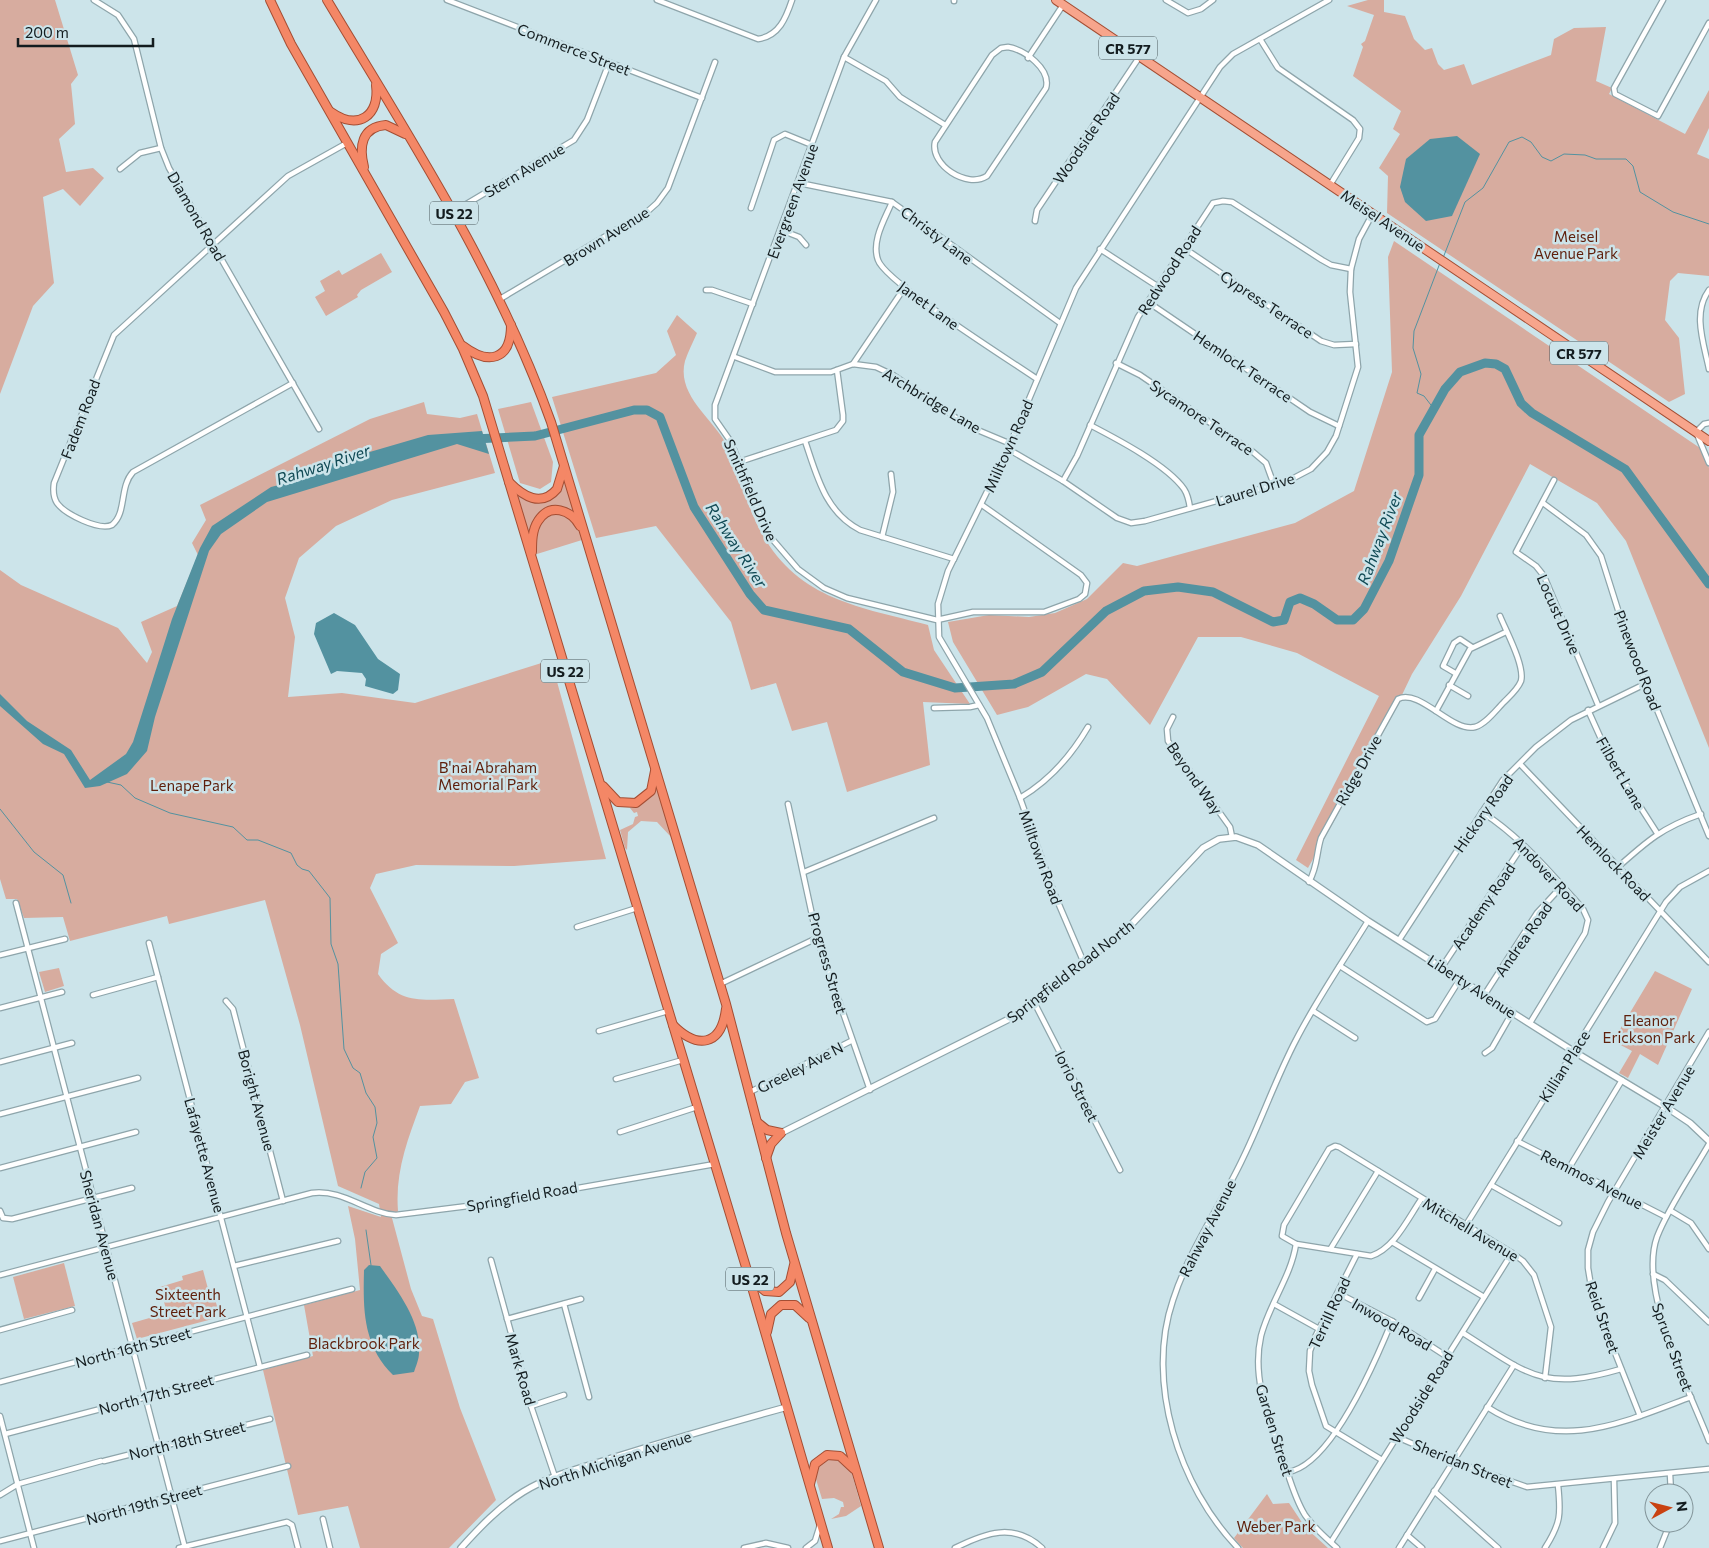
<svg xmlns="http://www.w3.org/2000/svg" width="1709" height="1548" viewBox="0 0 1709 1548" font-family="Commissioner,sans-serif">
<style>
.green{fill:#d7ac9f}
.water{fill:#5392a0}
.lines{fill:none;stroke-linecap:round;stroke-linejoin:round}
.stream{stroke:#5392a0;stroke-width:1}
.river{stroke:#5392a0;stroke-width:9}
.minor-casing{stroke:#8ea5ab;stroke-width:7}
.tertiary-casing{stroke:#8ea5ab;stroke-width:8}
.primary-casing{stroke:#a44e34;stroke-width:10}
.trunk-casing{stroke:#a44e34;stroke-width:10}
.minor{stroke:#fff;stroke-width:4.5}
.tertiary{stroke:#fff;stroke-width:5.5}
.primary{stroke:#f7a58c;stroke-width:8}
.trunk{stroke:#f48766;stroke-width:8}
.labels{text-anchor:middle;dominant-baseline:central;stroke-width:5;stroke-linejoin:round;paint-order:stroke}
.shield{fill:#cce4ea;stroke:#4a585c;stroke-width:1}
.shield-label{font-size:14px;font-weight:bold;fill:#131c1f}
.street-label{font-size:15px;fill:#131c1f;stroke:#cce4ea}
.park-label{font-size:15px;fill:#5f1f0b;stroke:#cce4ea}
.water-label{font-size:16px;font-style:italic;fill:#104954;stroke:#cce4ea}
</style>
<rect width="100%" height="100%" fill="#cce4ea"/>
<!-- green -->
<g class="green">
<path d="M0,0H55L78,75L71,84L75,124L59,139L66,172L93,168L104,178L80,206L63,189L43,197L54,283L33,306L0,394Z"/>
<path d="M1368,0H1384V12L1405,16L1414,39L1425,50L1432,48L1438,64L1444,70L1464,64L1472,85L1551,55L1554,39L1574,28L1606,27L1596,81L1612,88L1609,94L1685,134L1709,90V128L1697,154L1709,159V276L1678,273L1670,281L1665,320L1679,338L1685,394L1669,402L1387,213L1388,176L1379,168L1400,134L1393,129L1401,111L1353,76L1363,47L1361,44L1365,41L1374,15L1347,6Z"/>
<path d="M1394,241L1703,450L1709,468V748L1626,541L1597,503L1530,464L1461,596L1412,674L1390,720L1308,868L1296,860L1379,696L1297,653L1241,637H1198L1150,725L1107,679L1086,674L1028,707L997,715L953,642L948,622L989,615L1029,617L1055,613L1087,599L1123,563L1137,566L1295,523L1354,491L1392,372L1388,257Z"/>
<path d="M381,253L392,272L361,290L357,295L358,297L326,316L315,297L325,291L320,281L339,270L342,275Z"/>
<path d="M677,315L697,333C693,342 688,352 685,361C676,396 714,419 728,447C741,474 746,505 761,532C798,600 860,607 928,625L934,650L970,704L923,702L930,765L847,792L827,722L792,731L776,683L751,690L731,622L656,526L596,538L552,397L656,373L676,355L667,331Z"/>
<path d="M424,402L427,414L460,418L477,414L495,473L392,500L336,526L299,558L285,598L295,637L288,697L342,693L415,703L551,660L606,859L514,866L416,865L376,874L370,888L398,943L381,954L378,974C399,1004 421,1000 454,999L479,1078L465,1082L451,1104L420,1106C407,1141 395,1173 398,1211L392,1218L411,1289L422,1316L433,1319L460,1408L496,1500L449,1548H360L348,1506L298,1515L263,1370L313,1356L304,1305L360,1290L355,1239L348,1206L381,1217L379,1204L338,1186L300,1025L265,900L169,924L167,916L70,941L63,917L24,918L17,899H6L0,879V570L21,585L118,628L147,663L152,652L141,622L177,606L198,555L192,543L206,520L200,505L370,419Z"/>
<path d="M531,402L553,462L551,482L540,489L520,483L498,409Z"/>
<path d="M565,481L574,510L573,513L564,508H553L529,534L518,496L534,502L558,493Z"/>
<path d="M563,513L578,526L582,540L537,554C534,532 535,515 563,513Z"/>
<path d="M657,787L671,837L657,822L641,821L628,832L627,850L625,848L620,830L633,824L635,817L638,816L637,812L634,813L630,808L640,806Z"/>
<path d="M59,968L64,986L45,992L39,972Z"/>
<path d="M1655,971L1692,989L1658,1065L1640,1054L1628,1078L1619,1073L1632,1051L1613,1041Z"/>
<path d="M64,1263L75,1306L24,1319L13,1277Z"/>
<path d="M203,1270L211,1300L215,1299L220,1317L137,1339L132,1323L167,1313L160,1287L183,1280L182,1276Z"/>
<path d="M829,1458H839L851,1471L861,1506L846,1516L831,1519L839,1514L841,1507H844L843,1502L834,1498L822,1499L815,1476L816,1467Z"/>
<path d="M1267,1494L1273,1504L1289,1503L1305,1527L1328,1548H1243L1234,1538Z"/>
</g>
<!-- water -->
<g class="water">
<path d="M1457,136L1480,154L1452,216L1426,221L1405,202L1400,187L1406,159L1430,139Z"/>
<path d="M482,431L489,454L457,444L267,502L221,534L209,551L155,717L147,751L127,774L100,786L85,788L64,754L43,744L0,706V694L27,721L71,750L90,780L126,754L133,742L172,619L200,548L212,526L271,487L310,477L332,463L428,435Z"/>
<path d="M334,613L355,625L378,659L400,674L398,690L393,694L365,686L366,679L362,673L337,671L331,674L314,634L316,623Z"/>
<path d="M369,1265L380,1266C397,1290 422,1322 419,1353C419,1359 416,1366 414,1372L393,1375C363,1345 363,1310 364,1270Z"/>
</g>
<g class="lines">
<!-- stream -->
<g class="stream">
<path d="M1443,258L1465,202L1483,188L1509,142L1522,137L1531,142L1542,157L1551,161L1564,154L1585,155L1596,159H1626L1633,166L1640,192L1673,212L1709,224"/>
<path d="M1434,409L1424,396L1417,393L1421,374L1413,348L1414,331L1440,263"/>
<path d="M107,782L121,785L135,798L170,813L233,827L247,840H258L291,853L297,865L302,869L309,871L327,894L330,898L331,944L338,964L344,1049L353,1068L360,1073L366,1093L375,1107L377,1123L373,1137L377,1158L365,1172L361,1188"/>
<path d="M0,809L34,852L63,875L71,903"/>
<path d="M366,1230L371,1265"/>
</g>
<!-- river -->
<path class="river" d="M474,439L535,436L634,410H647L660,417L694,507L750,594L764,610L849,629L903,672L955,688L1014,684L1042,672L1106,611L1144,591L1178,587L1213,592L1273,622L1284,620L1290,602L1300,598L1314,604L1337,620H1353L1364,609L1389,561L1419,475V435L1445,389L1460,372L1485,363L1496,364L1505,369L1521,403L1532,413L1625,469L1709,584"/>
<defs>
<g id="minor">
<path d="M94,0L118,15L134,39L161,148L169,168L319,429"/>
<path d="M447,0L702,98"/>
<path d="M657,0L758,39C779,36 786,18 792,0"/>
<path d="M876,0L844,57L715,405V419L731,442L767,533L798,569L824,588L847,598L937,620L973,612H1044L1079,599L1085,594L1087,583L1081,575L982,505"/>
<path d="M1166,0L1188,13L1201,9L1213,0"/>
<path d="M1663,0L1614,88L1615,94L1658,116L1709,23"/>
<path d="M954,1V0"/>
<path d="M1260,39L1278,68L1353,120L1360,129L1359,138L1330,185"/>
<path d="M1008,47C1025,50 1051,69 1046,88L987,176C967,189 930,165 935,142L992,55L1001,48Z"/>
<path d="M844,57L886,81L900,97L945,125"/>
<path d="M1028,58L1063,5"/>
<path d="M120,169L140,153L161,148"/>
<path d="M799,183L892,202L1060,323"/>
<path d="M892,202C885,219 871,241 878,260C885,282 1011,361 1037,379"/>
<path d="M751,208L774,140L785,134L812,145"/>
<path d="M453,212L574,140L587,120L609,63"/>
<path d="M1035,221L1037,210L1140,56"/>
<path d="M781,230L799,237L806,245"/>
<path d="M1184,248L1321,341L1334,345L1356,344"/>
<path d="M1100,249L1157,286"/>
<path d="M706,290H712L753,304"/>
<path d="M1709,290C1692,313 1704,344 1709,369"/>
<path d="M500,299L648,211L657,203L668,188L715,62"/>
<path d="M1148,302L1310,412L1339,426"/>
<path d="M735,357L775,372H831L853,364L876,367L893,375L968,426L1011,444"/>
<path d="M1116,363L1140,375L1253,452L1266,463L1274,485"/>
<path d="M853,364L905,287"/>
<path d="M293,383L133,472C119,487 127,513 112,525C99,531 65,514 57,503C53,497 53,490 54,483L114,335L288,176L347,143"/>
<path d="M1709,423L1704,424L1696,432L1709,463"/>
<path d="M1090,425C1117,439 1167,465 1184,489C1188,495 1189,501 1190,508"/>
<path d="M805,441C817,476 825,512 860,530L954,559"/>
<path d="M1008,449L1063,481L1117,518L1131,523L1145,521L1288,481L1311,469L1327,452L1336,436L1358,367L1350,292L1351,269L1359,239L1373,213"/>
<path d="M739,462L836,430L843,421V415L837,370"/>
<path d="M1554,480L1516,552L1536,566L1544,576L1598,705"/>
<path d="M1063,481L1077,456L1138,317L1213,203L1223,201L1232,202L1322,260L1331,265L1351,269"/>
<path d="M1543,503L1586,535L1601,556L1625,632L1709,836"/>
<path d="M882,537L893,492L891,474"/>
<path d="M1455,673L1443,666L1454,643L1460,639L1472,647"/>
<path d="M1449,685L1468,696"/>
<path d="M934,708L970,707L979,705"/>
<path d="M1588,710L1611,761L1657,833"/>
<path d="M1436,711L1470,649L1506,632"/>
<path d="M1173,717L1167,729L1168,741L1230,827L1232,837"/>
<path d="M1520,764L1709,962"/>
<path d="M1020,798C1049,781 1071,756 1088,727"/>
<path d="M788,804L817,938L870,1090"/>
<path d="M1482,812C1522,838 1552,874 1583,909L1588,920L1585,933L1530,1023"/>
<path d="M1617,868C1647,841 1663,827 1701,814"/>
<path d="M804,872L934,818"/>
<path d="M1309,882C1318,866 1316,854 1321,838L1398,699C1420,688 1452,733 1475,727C1486,724 1496,710 1504,702C1510,696 1518,689 1521,681C1525,666 1506,631 1500,616"/>
<path d="M16,903L185,1548"/>
<path d="M577,927L637,908"/>
<path d="M1399,940L1503,780L1536,747L1571,720L1645,684"/>
<path d="M149,943L260,1367"/>
<path d="M0,955L65,939"/>
<path d="M1084,963L1054,893L1020,798L987,718L939,637L938,604L948,571L1008,449L1076,288L1220,67L1233,54L1329,0"/>
<path d="M1340,966L1427,1022L1435,1019L1460,979"/>
<path d="M1442,967L1523,845"/>
<path d="M720,984L817,938"/>
<path d="M1485,994L1537,913L1562,886"/>
<path d="M93,995L158,977"/>
<path d="M226,1001L233,1009L283,1201"/>
<path d="M1034,1002L1120,1170"/>
<path d="M0,1008L62,992"/>
<path d="M1313,1011L1355,1038"/>
<path d="M599,1031L668,1011"/>
<path d="M1485,1053L1492,1048L1512,1013"/>
<path d="M0,1062L72,1043"/>
<path d="M616,1079L683,1060"/>
<path d="M750,1092L851,1041"/>
<path d="M0,1114L138,1078"/>
<path d="M620,1132L697,1107"/>
<path d="M1517,1141L1666,1217"/>
<path d="M1709,1144C1693,1172 1668,1208 1657,1237C1638,1290 1689,1390 1709,1441"/>
<path d="M0,1168L136,1132"/>
<path d="M1569,1168L1622,1080"/>
<path d="M1491,1185L1559,1223"/>
<path d="M1422,1198C1408,1218 1395,1248 1371,1256L1296,1244L1282,1236L1284,1225L1329,1149L1335,1146L1339,1147L1512,1253L1523,1261L1534,1275L1551,1327L1545,1378"/>
<path d="M0,1211L3,1218L12,1219L132,1188"/>
<path d="M1671,1211L1691,1223L1709,1249"/>
<path d="M1466,1225L1666,902L1680,887L1709,871"/>
<path d="M1392,1242L1484,1297"/>
<path d="M1296,1244C1291,1277 1269,1304 1261,1336C1251,1380 1270,1421 1284,1462C1290,1480 1295,1499 1305,1515C1314,1528 1326,1538 1337,1548"/>
<path d="M1331,1248L1378,1171"/>
<path d="M1357,1254L1315,1337L1310,1351L1309,1371L1312,1385L1326,1426L1382,1460"/>
<path d="M491,1260L531,1406L555,1477"/>
<path d="M234,1266L338,1241"/>
<path d="M1653,1274L1665,1280L1709,1322"/>
<path d="M0,1275L312,1193C344,1189 366,1213 396,1215L492,1203L715,1164"/>
<path d="M1338,1293L1392,1321L1446,1356"/>
<path d="M1419,1298L1435,1269"/>
<path d="M564,1304L589,1397"/>
<path d="M1274,1304L1319,1329"/>
<path d="M507,1319L581,1299"/>
<path d="M0,1330L72,1310"/>
<path d="M1463,1333C1528,1374 1542,1392 1621,1369"/>
<path d="M0,1382L352,1289"/>
<path d="M531,1406L564,1395"/>
<path d="M1487,1407C1559,1453 1619,1424 1691,1397"/>
<path d="M0,1416L34,1548"/>
<path d="M1640,1416L1606,1330L1591,1286L1588,1268V1250L1593,1232L1608,1202L1709,1032"/>
<path d="M5,1434L307,1355"/>
<path d="M1397,1437L1453,1461L1527,1487L1709,1469"/>
<path d="M104,1461L270,1419"/>
<path d="M1288,1472C1332,1465 1376,1360 1392,1321"/>
<path d="M1670,1474L1671,1493"/>
<path d="M1434,1491L1498,1548"/>
<path d="M0,1495L18,1484L101,1461"/>
<path d="M323,1519L330,1548"/>
<path d="M1407,1535L1422,1548"/>
<path d="M0,1541L288,1466"/>
<path d="M1331,1542L1512,1253"/>
<path d="M179,1548L287,1522L292,1525L298,1548"/>
<path d="M744,1548L766,1543L788,1548"/>
<path d="M806,1548L815,1541L820,1525"/>
<path d="M955,1548C985,1533 1014,1522 1042,1548"/>
<path d="M1238,1548C1179,1487 1145,1382 1173,1300C1189,1250 1221,1205 1243,1158C1262,1119 1276,1078 1296,1040C1317,999 1344,960 1368,921"/>
<path d="M1399,1548L1514,1365"/>
<path d="M1545,1548C1561,1523 1561,1514 1558,1485"/>
<path d="M1603,1548L1615,1523L1614,1480"/>
<path d="M1660,1548L1670,1523"/>
</g>
<g id="tertiary">
<path d="M781,1133L1013,1017L1129,927L1203,848L1219,839L1236,837L1258,845L1368,921L1573,1051L1666,1107L1690,1123L1709,1141"/>
<path d="M461,1548C480,1527 499,1507 523,1492C550,1475 582,1468 612,1458C670,1440 729,1423 787,1407"/>
</g>
<path id="primary" d="M1056,0L1709,441"/>
<g id="trunk">
<path d="M270,0L291,44L444,312L463,349L483,396L749,1277L828,1548"/>
<path d="M327,0C409,137 497,271 551,422L726,1004L786,1233L879,1548"/>
<path d="M331,112C358,131 380,116 376,85"/>
<path d="M364,167C359,147 361,127 386,125L405,134"/>
<path d="M463,346C488,365 511,361 511,325"/>
<path d="M509,482C523,496 541,508 557,489L564,466"/>
<path d="M532,552C532,542 532,530 538,521C550,502 571,510 580,526"/>
<path d="M603,786L618,802L636,803L651,791L655,771"/>
<path d="M673,1025C697,1049 721,1047 726,1009"/>
<path d="M757,1122L767,1130L781,1133"/>
<path d="M766,1158L771,1144L781,1133"/>
<path d="M751,1279L765,1291L779,1292L790,1282L794,1265"/>
<path d="M767,1332L771,1314L781,1305H795L809,1318"/>
<path d="M810,1484L815,1464L827,1455L840,1456L854,1469"/>
</g>
</defs>
<!-- minor casing -->
<use href="#minor" class="minor-casing"/>
<!-- tertiary casing -->
<use href="#tertiary" class="tertiary-casing"/>
<!-- primary casing -->
<use href="#primary" class="primary-casing"/>
<!-- trunk casing -->
<use href="#trunk" class="trunk-casing"/>
<!-- minor -->
<use href="#minor" class="minor"/>
<!-- tertiary -->
<use href="#tertiary" class="tertiary"/>
<!-- primary -->
<use href="#primary" class="primary"/>
<!-- trunk -->
<use href="#trunk" class="trunk"/>
</g>
<g class="labels">
<!-- shield labels -->
<g class="shield">
<rect x="1099" y="36.5" width="58" height="23" rx="4"/>
<rect x="430" y="201.5" width="48" height="23" rx="4"/>
<rect x="1550" y="341.5" width="58" height="23" rx="4"/>
<rect x="541" y="659.5" width="48" height="23" rx="4"/>
<rect x="726" y="1267.5" width="48" height="23" rx="4"/>
</g>
<g class="shield-label">
<text x="1128" y="48">CR 577</text>
<text x="454" y="213">US 22</text>
<text x="1579" y="353">CR 577</text>
<text x="565" y="671">US 22</text>
<text x="750" y="1279">US 22</text>
</g>
<!-- street labels -->
<g class="street-label">
<text transform="translate(574 49) rotate(21)">Commerce Street</text>
<text transform="translate(1086 138) rotate(-56)">Woodside Road</text>
<text transform="translate(524 170) rotate(-31)">Stern Avenue</text>
<text transform="translate(792 201) rotate(-70)">Evergreen Avenue</text>
<text transform="translate(197 216) rotate(60)">Diamond Road</text>
<text transform="translate(1383 220) rotate(34)">Meisel Avenue</text>
<text transform="translate(937 235) rotate(37)">Christy Lane</text>
<text transform="translate(606 236) rotate(-32)">Brown Avenue</text>
<text transform="translate(1169 270) rotate(-57)">Redwood Road</text>
<text transform="translate(1267 304) rotate(34)">Cypress Terrace</text>
<text transform="translate(929 305) rotate(36)">Janet Lane</text>
<text transform="translate(1243 366) rotate(34)">Hemlock Terrace</text>
<text transform="translate(932 400) rotate(31)">Archbridge Lane</text>
<text transform="translate(1202 417) rotate(34)">Sycamore Terrace</text>
<text transform="translate(80 419) rotate(-69)">Fadem Road</text>
<text transform="translate(1008 446) rotate(-66)">Milltown Road</text>
<text transform="translate(1255 489) rotate(-17)">Laurel Drive</text>
<text transform="translate(751 490) rotate(66)">Smithfield Drive</text>
<text transform="translate(1559 614) rotate(66)">Locust Drive</text>
<text transform="translate(1638 660) rotate(69)">Pinewood Road</text>
<text transform="translate(1358 770) rotate(-61)">Ridge Drive</text>
<text transform="translate(1621 773) rotate(60)">Filbert Lane</text>
<text transform="translate(1195 778) rotate(55)">Beyond Way</text>
<text transform="translate(1483 813) rotate(-55)">Hickory Road</text>
<text transform="translate(1041 857) rotate(70)">Milltown Road</text>
<text transform="translate(1614 863) rotate(46)">Hemlock Road</text>
<text transform="translate(1549 874) rotate(47)">Andover Road</text>
<text transform="translate(1483 906) rotate(-56)">Academy Road</text>
<text transform="translate(1523 939) rotate(-55)">Andrea Road</text>
<text transform="translate(828 963) rotate(74)">Progress Street</text>
<text transform="translate(1070 971) rotate(-38)">Springfield Road North</text>
<text transform="translate(1472 986) rotate(33)">Liberty Avenue</text>
<text transform="translate(1564 1066) rotate(-58)">Killian Place</text>
<text transform="translate(800 1067) rotate(-27)">Greeley Ave N</text>
<text transform="translate(1077 1086) rotate(63)">Iorio Street</text>
<text transform="translate(257 1100) rotate(75)">Boright Avenue</text>
<text transform="translate(1663 1112) rotate(-59)">Meister Avenue</text>
<text transform="translate(205 1155) rotate(75)">Lafayette Avenue</text>
<text transform="translate(1592 1179) rotate(27)">Remmos Avenue</text>
<text transform="translate(522 1196) rotate(-10)">Springfield Road</text>
<text transform="translate(100 1225) rotate(75)">Sheridan Avenue</text>
<text transform="translate(1207 1228) rotate(-63)">Rahway Avenue</text>
<text transform="translate(1471 1229) rotate(31)">Mitchell Avenue</text>
<text transform="translate(1329 1313) rotate(-65)">Terrill Road</text>
<text transform="translate(1603 1317) rotate(71)">Reid Street</text>
<text transform="translate(1392 1324) rotate(30)">Inwood Road</text>
<text transform="translate(133 1347) rotate(-15)">North 16th Street</text>
<text transform="translate(1673 1347) rotate(70)">Spruce Street</text>
<text transform="translate(521 1369) rotate(74)">Mark Road</text>
<text transform="translate(156 1394) rotate(-15)">North 17th Street</text>
<text transform="translate(1421 1397) rotate(-58)">Woodside Road</text>
<text transform="translate(1275 1430) rotate(73)">Garden Street</text>
<text transform="translate(187 1440) rotate(-14)">North 18th Street</text>
<text transform="translate(615 1460) rotate(-18)">North Michigan Avenue</text>
<text transform="translate(1463 1463) rotate(22)">Sheridan Street</text>
<text transform="translate(144 1504) rotate(-15)">North 19th Street</text>
</g>
<!-- park labels -->
<g class="park-label">
<text x="1576" y="236">Meisel<tspan x="1576" dy="17">Avenue Park</tspan></text>
<text x="488" y="767">B'nai Abraham<tspan x="488" dy="17">Memorial Park</tspan></text>
<text x="192" y="785">Lenape Park</text>
<text x="1649" y="1020">Eleanor<tspan x="1649" dy="17">Erickson Park</tspan></text>
<text x="188" y="1294">Sixteenth<tspan x="188" dy="17">Street Park</tspan></text>
<text x="364" y="1343">Blackbrook Park</text>
<text x="1276" y="1526">Weber Park</text>
</g>
<!-- water labels -->
<g class="water-label">
<text transform="translate(323 464) rotate(-18)">Rahway River</text>
<text transform="translate(1379 538) rotate(-69)">Rahway River</text>
<text transform="translate(737 545) rotate(57)">Rahway River</text>
</g>
</g>
<!-- north arrow -->
<g transform="translate(1669 1508) rotate(83)"><circle r="24" fill="#cce4ea" stroke="#829499"/>
<path d="M0-4L9 19L0 12L-9 19Z" fill="#c94211"/>
<text y="-8" font-size="14" font-weight="bold" text-anchor="middle" fill="#131c1f">N</text>
</g>
<!-- scale -->
<path d="M18 38v8h135v-8" fill="none" stroke="#131c1f" stroke-width="2.5"/>
<text x="25" y="38" font-size="15" fill="#131c1f" stroke="#cce4ea" stroke-width="4" paint-order="stroke">200 m</text>
</svg>
